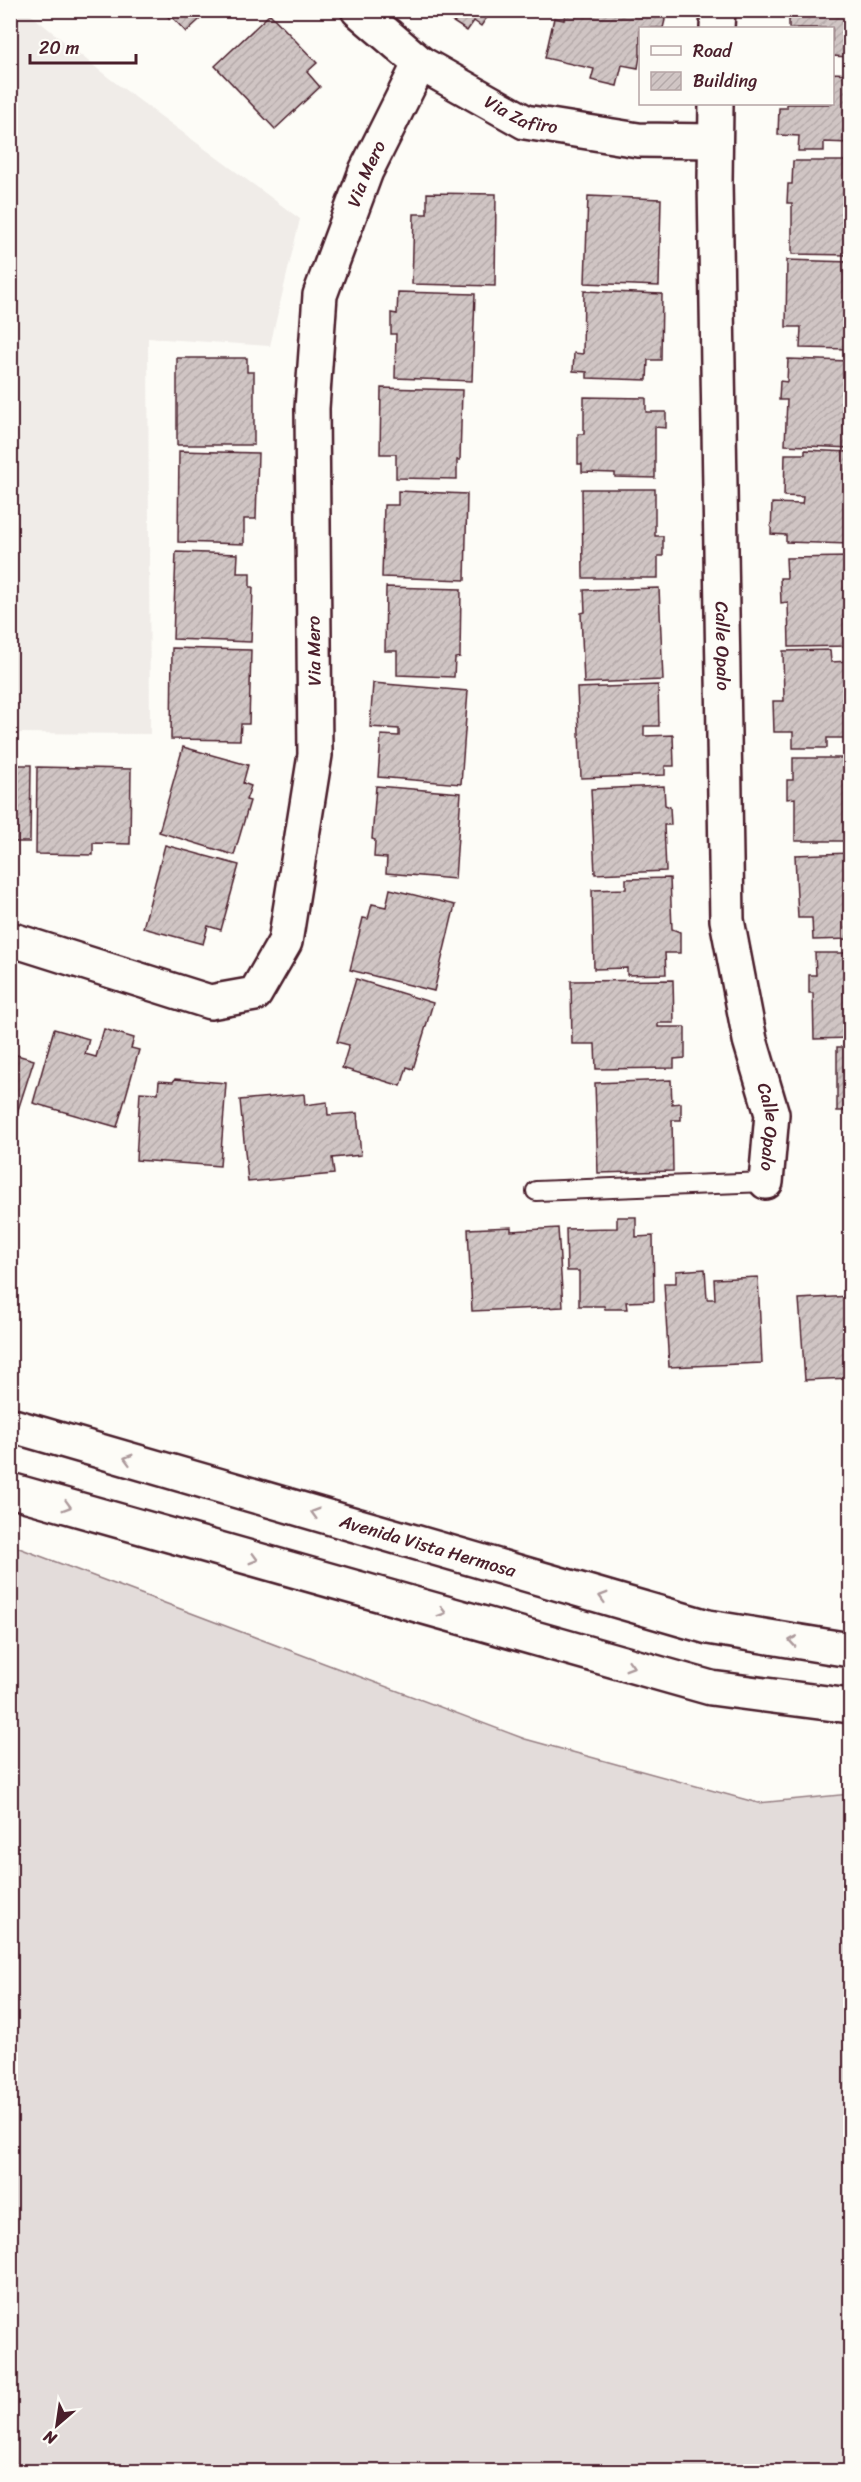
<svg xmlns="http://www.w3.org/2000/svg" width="861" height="2482" viewBox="0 0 861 2482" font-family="Sriracha,sans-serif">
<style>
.built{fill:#f0ece8}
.grass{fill:#e3dcda;stroke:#967e82;stroke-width:1.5}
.building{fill:url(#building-hatch);stroke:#4a1f2b;stroke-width:1.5}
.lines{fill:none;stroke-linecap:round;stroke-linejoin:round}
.lane-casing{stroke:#4a1f2b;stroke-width:22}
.street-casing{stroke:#4a1f2b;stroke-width:38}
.secondary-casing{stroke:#4a1f2b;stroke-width:38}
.lane{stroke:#fdfcf7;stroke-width:18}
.street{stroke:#fdfcf7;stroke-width:33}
.secondary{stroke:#fdfcf7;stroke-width:33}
.oneway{stroke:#ac999b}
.labels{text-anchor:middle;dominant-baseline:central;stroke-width:5;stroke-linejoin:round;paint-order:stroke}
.street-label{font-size:18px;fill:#4a1f2b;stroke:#fdfcf7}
</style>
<defs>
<pattern id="building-hatch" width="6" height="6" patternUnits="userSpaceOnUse" patternTransform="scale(1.5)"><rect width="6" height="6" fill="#d0c5c4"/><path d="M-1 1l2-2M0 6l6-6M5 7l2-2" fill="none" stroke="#b4a9a9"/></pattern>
</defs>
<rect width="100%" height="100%" fill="#fdfcf7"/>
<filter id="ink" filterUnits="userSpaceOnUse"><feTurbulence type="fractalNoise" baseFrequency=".0167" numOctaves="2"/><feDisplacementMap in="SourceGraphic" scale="12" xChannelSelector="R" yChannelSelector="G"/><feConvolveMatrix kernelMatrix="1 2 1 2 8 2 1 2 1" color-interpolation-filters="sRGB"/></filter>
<g filter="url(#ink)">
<!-- built -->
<path class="built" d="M25,10L109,78L300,219L270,346L148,338L150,734L11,733L10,11Z"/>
<!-- grass -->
<path class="grass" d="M11,1545L525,1739L758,1803L850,1794V2471H11Z"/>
<!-- building -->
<g class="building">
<path d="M162,10H210L186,32L172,17L170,19Z"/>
<path d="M443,10H492L481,26L474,21L467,31L441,14Z"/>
<path d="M566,10H663L665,20L663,28H640V56L638,68L622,65L617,86L591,80L594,69L545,58L554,18L564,20Z"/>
<path d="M789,10H850V57L832,56V28H789Z"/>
<path d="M270,14L317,63L307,72L320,87L275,129L215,66Z"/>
<path d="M832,62L833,73L850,74V143L824,142V151H798L799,136L778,135L779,108H787V104H832Z"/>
<path d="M793,161H850V255L792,254V203H787L788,184H792Z"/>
<path d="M427,193L496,194L495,286L412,284L414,214H427Z"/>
<path d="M588,196L661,199L659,286L585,283Z"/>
<path d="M787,260L850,262V349L800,348L801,327H786Z"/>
<path d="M584,291L662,294L661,360H648L647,380L587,378V372L573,371L574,353L583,354Z"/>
<path d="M398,292L475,294L472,381L395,378L396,334H391V313L397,314Z"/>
<path d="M177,358H247V372H254V445H177Z"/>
<path d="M788,359L850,361V448L785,445L787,400H779L780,381L787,382Z"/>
<path d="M381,388L462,390L460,460H457V479L396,478V454H380Z"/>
<path d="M584,397L646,398V412H666V428L655,427V478L615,477V473L582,472V464H578V434H584Z"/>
<path d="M805,450L850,452V544L786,542V535L771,534L772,503L802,504L803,497L784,496L785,454H805Z"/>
<path d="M179,451L258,453L256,519H244V544L178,542Z"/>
<path d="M582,489H655V536H663V556H658V578H583Z"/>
<path d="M398,491L467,494L465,580L382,577L384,505H398Z"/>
<path d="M176,552L238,554L237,573H250V587H253L251,642L173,639Z"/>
<path d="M850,557V646L789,647L788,602L781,603L780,578H787L786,558Z"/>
<path d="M386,587L461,589L460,657L455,658L454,677L397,675V651H385Z"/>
<path d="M659,588L663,680L584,683L581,613L585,612L584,590Z"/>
<path d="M172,648L251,650L249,724H241L240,740L171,739Z"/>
<path d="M830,650L831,662L850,661V738H827V748H793V732H774L773,701H784L783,651Z"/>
<path d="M373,683L468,691L461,784L378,777L381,735L399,736V729L370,727Z"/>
<path d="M658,685L659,726H644V736L673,735L674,766H665V775L581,778L577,688Z"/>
<path d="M183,747L248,765L243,783L251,786L246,800L250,801L234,855L159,832Z"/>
<path d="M793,758H850V841H795V798L787,799V780H793Z"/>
<path d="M10,765H31L30,842H10Z"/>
<path d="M37,767L131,769L130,844L93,843V855L36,854Z"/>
<path d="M376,786L461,793L455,879L386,873L387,858L374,857L375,840L372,839Z"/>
<path d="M664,786L665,805L670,807L671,825H664L666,871L595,874L591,789Z"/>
<path d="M165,845L239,865L221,930L208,926L203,944L143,928Z"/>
<path d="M850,853V939L813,940L812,918H798L795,855Z"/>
<path d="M670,878L672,929L680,932V953H665L666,974L627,975V968L594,969L592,890L626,889V879Z"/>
<path d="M390,889L455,905L434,991L350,970L363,918L368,919L372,904L386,907Z"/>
<path d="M815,953H850V1038L814,1039L813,993H809V975H816Z"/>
<path d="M356,979L433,1003L413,1069L407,1067L401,1086L342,1068L349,1045L337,1042Z"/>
<path d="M673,980L674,1023H658V1027H685V1058L674,1059V1068L596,1069L595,1044H572L571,981Z"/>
<path d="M54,1029L89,1039L85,1054L96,1057L104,1029L134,1038L131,1048L139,1050L117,1127L33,1103Z"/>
<rect x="837" y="1047" width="13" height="64"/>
<path d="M10,1053L34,1060L16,1116L10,1114Z"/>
<path d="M175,1079L226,1083L220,1166L136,1160L140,1092L158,1093L159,1081L173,1082Z"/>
<path d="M671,1080L672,1104L681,1103V1120H672L673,1171L598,1173L595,1083Z"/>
<path d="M304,1094L305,1105L327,1102L328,1115L357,1113L361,1155L332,1158L334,1174L248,1182L240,1100Z"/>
<path d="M617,1217H636V1237L653,1236L654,1301L626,1302L627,1309H605L604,1306H579V1271H567L566,1229L617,1228Z"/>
<path d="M511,1227V1231L558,1228L563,1307L472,1311L468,1229Z"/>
<path d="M705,1269L707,1299H715L714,1279L758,1277L762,1363L669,1367L664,1283H676V1271Z"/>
<path d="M850,1296V1378L805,1380L799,1299Z"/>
</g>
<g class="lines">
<defs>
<path id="lane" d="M536,1191L766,1182"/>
<g id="street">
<path id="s1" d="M358,10L420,63L525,122L638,140L715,141"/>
<path d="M717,28L718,10"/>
<path id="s2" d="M716,104L715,181L727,920L750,1040L772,1114L766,1182"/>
<path id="s3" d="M10,939L210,1002L255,994L285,942L315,755L312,408L320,295L366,171L420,63"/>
</g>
<g id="secondary">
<path id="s4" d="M10,1425L708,1627L850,1650"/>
<path d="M10,1490L711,1688L850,1706"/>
</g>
</defs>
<!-- lane casing -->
<use href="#lane" class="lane-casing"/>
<!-- street casing -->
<use href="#street" class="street-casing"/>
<!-- secondary casing -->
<use href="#secondary" class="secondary-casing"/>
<!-- lane -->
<use href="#lane" class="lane"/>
<!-- street -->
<use href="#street" class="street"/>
<!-- secondary -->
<use href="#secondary" class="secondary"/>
</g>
<!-- one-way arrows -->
<defs><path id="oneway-chevron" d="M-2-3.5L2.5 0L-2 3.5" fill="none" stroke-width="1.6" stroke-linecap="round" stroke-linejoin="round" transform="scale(1.5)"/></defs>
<g class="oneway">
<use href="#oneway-chevron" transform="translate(128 1459) rotate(-164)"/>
<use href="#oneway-chevron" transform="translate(67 1506) rotate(16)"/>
<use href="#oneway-chevron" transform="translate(315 1513) rotate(-164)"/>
<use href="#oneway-chevron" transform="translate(254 1559) rotate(16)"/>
<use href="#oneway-chevron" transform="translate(603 1597) rotate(-164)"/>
<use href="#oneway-chevron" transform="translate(442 1612) rotate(16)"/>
<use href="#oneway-chevron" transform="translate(793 1641) rotate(-171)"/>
<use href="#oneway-chevron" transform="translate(630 1666) rotate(16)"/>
</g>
</g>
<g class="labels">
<!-- street labels -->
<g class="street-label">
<text stroke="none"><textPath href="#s1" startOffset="196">Via Zafiro</textPath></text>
<text stroke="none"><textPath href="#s3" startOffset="1095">Via Mero</textPath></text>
<text stroke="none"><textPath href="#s2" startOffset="542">Calle Opalo</textPath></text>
<text transform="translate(314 651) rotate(-91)">Via Mero</text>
<text stroke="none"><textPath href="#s2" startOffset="1028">Calle Opalo</textPath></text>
<text stroke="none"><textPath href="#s4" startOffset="435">Avenida Vista Hermosa</textPath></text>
</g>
</g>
<!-- margin -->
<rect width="861" height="2482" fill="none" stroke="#fdfcf7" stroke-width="36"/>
<rect x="18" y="18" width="825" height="2446" fill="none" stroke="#4a1f2b" stroke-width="2" filter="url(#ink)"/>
<!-- legend -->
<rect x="639" y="27" width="195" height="78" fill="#fdfcf7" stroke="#b5a4a5" stroke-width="1.5"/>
<rect x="651" y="46" width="30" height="9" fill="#fdfcf7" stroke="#b5a4a5" stroke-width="1.5"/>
<text x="693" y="57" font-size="18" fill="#4a1f2b">Road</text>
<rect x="651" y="72" width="30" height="18" fill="url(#building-hatch)" stroke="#b5a4a5" stroke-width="1.5"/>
<text x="693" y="87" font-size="18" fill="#4a1f2b">Building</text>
<!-- north arrow -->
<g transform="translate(57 2425) rotate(209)" stroke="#fdfcf7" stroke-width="4.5" paint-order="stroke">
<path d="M0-4.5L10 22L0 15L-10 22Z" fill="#4a1f2b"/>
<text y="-9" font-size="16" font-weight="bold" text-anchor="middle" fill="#4a1f2b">N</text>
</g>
<!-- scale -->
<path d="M30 54v9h106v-9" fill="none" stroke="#4a1f2b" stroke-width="3"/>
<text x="39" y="54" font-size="18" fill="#4a1f2b" stroke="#fdfcf7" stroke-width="4.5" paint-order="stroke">20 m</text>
</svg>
